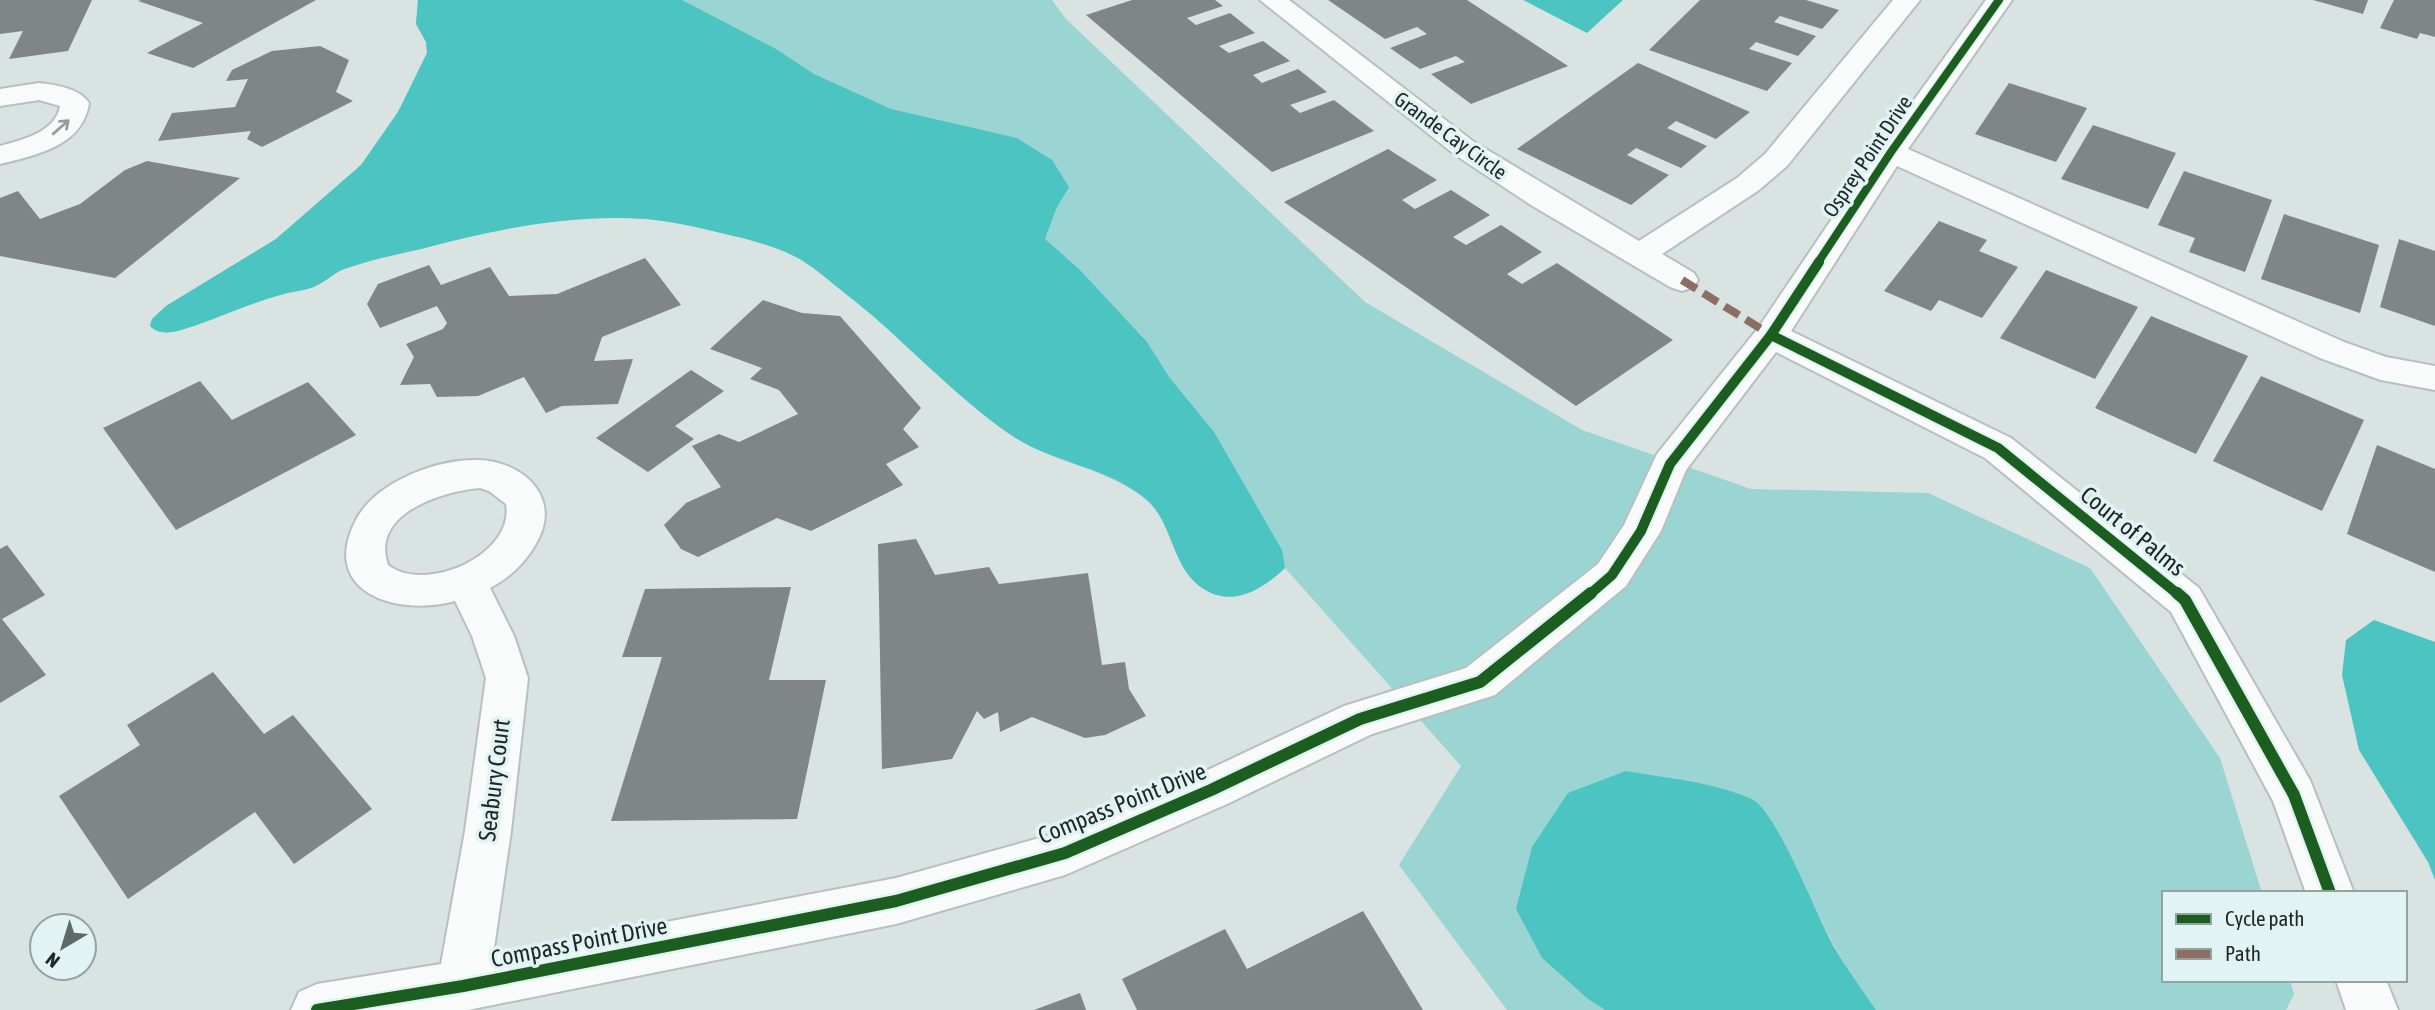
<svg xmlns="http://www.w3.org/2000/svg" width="2435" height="1010" viewBox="0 0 2435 1010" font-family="'Asap Condensed',sans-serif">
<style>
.green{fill:#9ad4d3}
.water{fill:#4cc4c2}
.building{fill:#7f8786}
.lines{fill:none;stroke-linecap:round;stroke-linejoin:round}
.minor-casing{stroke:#b8c0bf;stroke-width:4}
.minor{fill:#f9fbfb;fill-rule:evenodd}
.quiet{stroke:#8d6e63;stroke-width:8;stroke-dasharray:17 8;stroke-linecap:butt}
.cycleway-far2-casing{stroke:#e1f4f3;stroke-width:11}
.cycleway-far1-casing{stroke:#e1f4f3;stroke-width:14}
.cycleway-casing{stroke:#e1f4f3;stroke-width:17}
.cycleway-far2{stroke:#1b5e20;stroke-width:8}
.cycleway-far1{stroke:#1b5e20;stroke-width:10}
.cycleway{stroke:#1b5e20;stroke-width:12}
.oneway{stroke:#979c9c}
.labels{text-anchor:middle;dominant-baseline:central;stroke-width:7;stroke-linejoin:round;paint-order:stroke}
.far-street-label{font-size:21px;fill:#202727;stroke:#e1f4f3}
.street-label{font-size:24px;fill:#202727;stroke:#e1f4f3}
</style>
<rect width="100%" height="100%" fill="#d8e3e2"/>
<!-- green -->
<path class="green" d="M418,0H1052L1066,19L1365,302L1582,430L1751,489L1928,493L2090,568L2220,758L2262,893H2164V980H2290L2294,994L2286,1010H1876C1862,989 1847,969 1835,947C1818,919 1777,811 1752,799C1713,782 1667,778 1626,771L1542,958L1588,999L1605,1010H1507L1399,865L1461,766L1285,568C1265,585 1240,605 1212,593C1169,574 1176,522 1143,497C1103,467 1052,463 1011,435C952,394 903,338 846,294C831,282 816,269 800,259C776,246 748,239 721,233C696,227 671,221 646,219C572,213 496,229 425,248C398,254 370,260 344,269C332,274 323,284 311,288C301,291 290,292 280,295C245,304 212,321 178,331C167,333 158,334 150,326L152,319L166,306L276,239L361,165L398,112L427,53L426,42L416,24Z"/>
<!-- water -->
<g class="water">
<path d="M418,0H682L776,49L814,74L891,109L1017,138L1052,160L1069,187L1056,209L1045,239L1079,269L1147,342L1169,377L1214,432L1282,550L1285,568C1266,586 1239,605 1211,593C1171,575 1176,527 1148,501C1109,466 1053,464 1011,435C951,394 903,338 846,294C831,282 816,269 800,259C775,246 748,239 721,233C696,227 671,221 646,219C571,214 496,229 425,248C398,254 370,260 344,269C332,274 323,284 311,288C301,291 290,292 280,295C245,305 212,321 178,331C167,333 158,334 150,326L152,319L166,306L276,239L361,165L398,112L427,53L426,42L416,24Z"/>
<path d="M1523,0H1623L1587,33Z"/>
<path d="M2374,620L2435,642V880L2428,862L2359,750L2342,675L2346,640Z"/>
<path d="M1626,771C1667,778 1714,782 1752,799C1777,811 1818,919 1834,947C1847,969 1862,989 1876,1010H1605L1588,999L1542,958L1516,909L1532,847L1568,793Z"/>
</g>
<!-- building -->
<g class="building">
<path d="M0,0H92L68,51L9,59L23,31L0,34Z"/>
<path d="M141,0H316L193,68L147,53L203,23L138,1Z"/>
<path d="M1132,0H1215L1223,6L1187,18L1196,25L1230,13L1255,33L1219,46L1229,53L1263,41L1290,61L1253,75L1262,83L1298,69L1327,92L1290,105L1300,113L1334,100L1374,131L1272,172L1086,15Z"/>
<path d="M1328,0H1467L1568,66L1471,104L1431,74L1465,62L1456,56L1420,69L1390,48L1427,34L1417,27L1385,39Z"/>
<path d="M1700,0H1806L1839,10L1822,29L1780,16L1774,22L1816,36L1798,56L1756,42L1749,49L1792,63L1767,91L1649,50Z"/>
<path d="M2313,0H2368L2363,14Z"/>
<path d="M2394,0H2435V37L2420,33L2417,39L2380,28Z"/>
<path d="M320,46L349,60L336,92L353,101L262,147L247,139L251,131L158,141L172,113L235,107L248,79L226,81L232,70L272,51Z"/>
<path d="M1638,63L1750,112L1716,139L1676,121L1667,128L1707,146L1681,168L1636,148L1627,155L1669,175L1631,205L1517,149Z"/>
<path d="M2009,83L2087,108L2056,162L1975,134Z"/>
<path d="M2093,125L2176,153L2148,209L2061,179Z"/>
<path d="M1388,149L1437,180L1402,200L1415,209L1451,190L1490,215L1453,237L1466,245L1501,225L1542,252L1507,274L1522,284L1557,263L1673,340L1576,406L1284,202Z"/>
<path d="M147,161L240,178L115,278L0,256V198L18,191L40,219L80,204L125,170Z"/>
<path d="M2184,171L2272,200L2245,272L2189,252L2195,238L2158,225Z"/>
<path d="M2284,214L2379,245L2360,313L2261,279Z"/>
<path d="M1939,221L1987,240L1979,251L2018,267L1982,318L1939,300L1931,311L1884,291Z"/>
<path d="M2399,239L2435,251V326L2380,307Z"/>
<path d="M645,258L681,305L602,337L594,361L633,359L618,404L562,406L546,413L524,377L478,396L437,397L430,384L400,385L414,357L406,344L443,329L447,323L437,306L380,328L367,304L378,284L429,265L441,285L490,267L509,296L557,294Z"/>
<path d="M2046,270L2138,307L2095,379L2000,338Z"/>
<path d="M763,300L802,313L840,316L921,408L903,429L919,447L886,464L903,485L811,531L777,518L698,557L681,549L664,525L686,503L721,487L692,446L719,434L739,442L798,414L779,390L750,379L762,368L710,349Z"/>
<path d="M2151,316L2248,356L2196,454L2095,408Z"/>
<path d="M691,370L724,391L675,426L694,439L648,472L596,438Z"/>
<path d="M2261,376L2364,420L2322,511L2213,461Z"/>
<path d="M200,381L232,420L308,382L356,435L176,530L103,428Z"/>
<path d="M2377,445L2435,469V572L2347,534Z"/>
<path d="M916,539L935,575L989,567L999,584L1088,573L1102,665L1125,662L1129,689L1146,716L1105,735L1085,738L1032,717L1000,732L998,712L984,719L977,711L952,759L882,769L878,544Z"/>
<path d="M7,545L45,595L2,619L46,675L0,703V549Z"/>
<path d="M791,587L769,680H826L797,819L611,821L662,657H622L645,589Z"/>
<path d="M213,672L264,734L293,715L372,809L294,864L255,812L128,899L59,796L140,745L127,725Z"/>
<path d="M1363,911L1423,1010H1137L1122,979L1225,929L1247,969Z"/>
<path d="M1080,993L1086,1010H1034Z"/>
</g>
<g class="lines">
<defs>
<g id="minor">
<path d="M1260,0H1289L1474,142L1639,241L1737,178L1765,154L1893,0H1920L1787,166L1759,190L1662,254L1694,273L1698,280L1694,287L1682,291L1670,287L1531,205L1454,154Z"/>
<path d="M1986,0H2012L1908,149L2344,342L2386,357L2435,366V390L2381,380L2320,358L1897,166L1791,331L2011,438L2199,588L2310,780L2354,893H2306L2273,801L2171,612L1985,458L1776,352L1686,470L1661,531L1626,586L1495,695L1372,734L1227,804L1065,875L896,924L468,1010H291L299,992L317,984L441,964L465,831L486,678L472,636L455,601C396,617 317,592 357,518C378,481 437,459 478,460C522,461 561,496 538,540C527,561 511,577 490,588L514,636L528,678L511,831L493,955L896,878L1061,832L1195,776L1344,706L1466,668L1598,564L1624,525L1657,454L1759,327L1881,146ZM480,488L489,491L506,504C515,555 425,594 388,565C370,513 443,491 480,488Z"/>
<path d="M39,83C56,85 79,88 89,103C83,146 36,155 0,164V146C22,140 56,132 60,106L39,100L0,106V89Z"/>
<path d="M2336,980H2386L2398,1010H2346Z"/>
</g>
</defs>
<!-- minor casing -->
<use href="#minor" class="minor-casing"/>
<!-- minor -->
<use href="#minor" class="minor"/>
<!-- quiet -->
<path class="quiet" d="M1682,280L1771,335"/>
<defs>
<path id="cycleway-far2" d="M1817,264L1891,152L1999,0"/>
<g id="cycleway-far1">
<path d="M1771,335L1998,448L2179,595"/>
<path d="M1589,595L1612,575L1641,531L1670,464L1771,335L1819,262"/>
</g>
<g id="cycleway">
<path d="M2177,593L2185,600L2294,795L2330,893"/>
<path d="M317,1010L463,986L896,901L1065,853L1211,790L1360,719L1480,682L1591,593"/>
</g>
</defs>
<!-- cycleway-far2 casing -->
<use href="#cycleway-far2" class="cycleway-far2-casing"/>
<!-- cycleway-far1 casing -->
<use href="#cycleway-far1" class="cycleway-far1-casing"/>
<!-- cycleway casing -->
<use href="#cycleway" class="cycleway-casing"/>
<!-- cycleway-far2 -->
<use href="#cycleway-far2" class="cycleway-far2"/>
<!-- cycleway-far1 -->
<use href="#cycleway-far1" class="cycleway-far1"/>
<!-- cycleway -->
<use href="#cycleway" class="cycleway"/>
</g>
<!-- one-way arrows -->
<defs><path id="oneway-shaft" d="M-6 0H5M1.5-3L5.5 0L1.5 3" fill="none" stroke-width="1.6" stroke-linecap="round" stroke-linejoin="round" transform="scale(1.75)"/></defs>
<use class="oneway" href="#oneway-shaft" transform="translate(61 127) rotate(-41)"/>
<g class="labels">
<!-- far-street labels -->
<g class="far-street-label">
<text transform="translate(1451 135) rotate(36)">Grande Cay Circle</text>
<text transform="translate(1867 156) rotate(-56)">Osprey Point Drive</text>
</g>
<!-- street labels -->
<g class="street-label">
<text transform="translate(2133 531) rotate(39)">Court of Palms</text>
<text transform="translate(494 780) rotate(-83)">Seabury Court</text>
<text transform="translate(1122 803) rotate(-22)">Compass Point Drive</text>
<text transform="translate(579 942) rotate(-11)">Compass Point Drive</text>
</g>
</g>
<!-- legend -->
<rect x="2162" y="891" width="245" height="91" fill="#e1f4f3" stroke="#94a2a1" stroke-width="2"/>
<rect x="2176" y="914" width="35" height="10" fill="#1b5e20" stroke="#94a2a1" stroke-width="2"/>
<text x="2225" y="926" font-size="21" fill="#202727">Cycle path</text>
<rect x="2176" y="949" width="35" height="10" fill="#8d6e63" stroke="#94a2a1" stroke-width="2"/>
<text x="2225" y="961" font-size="21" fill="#202727">Path</text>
<!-- north arrow -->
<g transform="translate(63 947) rotate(218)"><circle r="33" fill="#e1f4f3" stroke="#94a2a1" stroke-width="2"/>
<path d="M0-5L12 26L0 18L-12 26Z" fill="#606968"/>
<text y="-10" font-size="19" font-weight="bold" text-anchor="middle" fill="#202727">N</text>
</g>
</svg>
